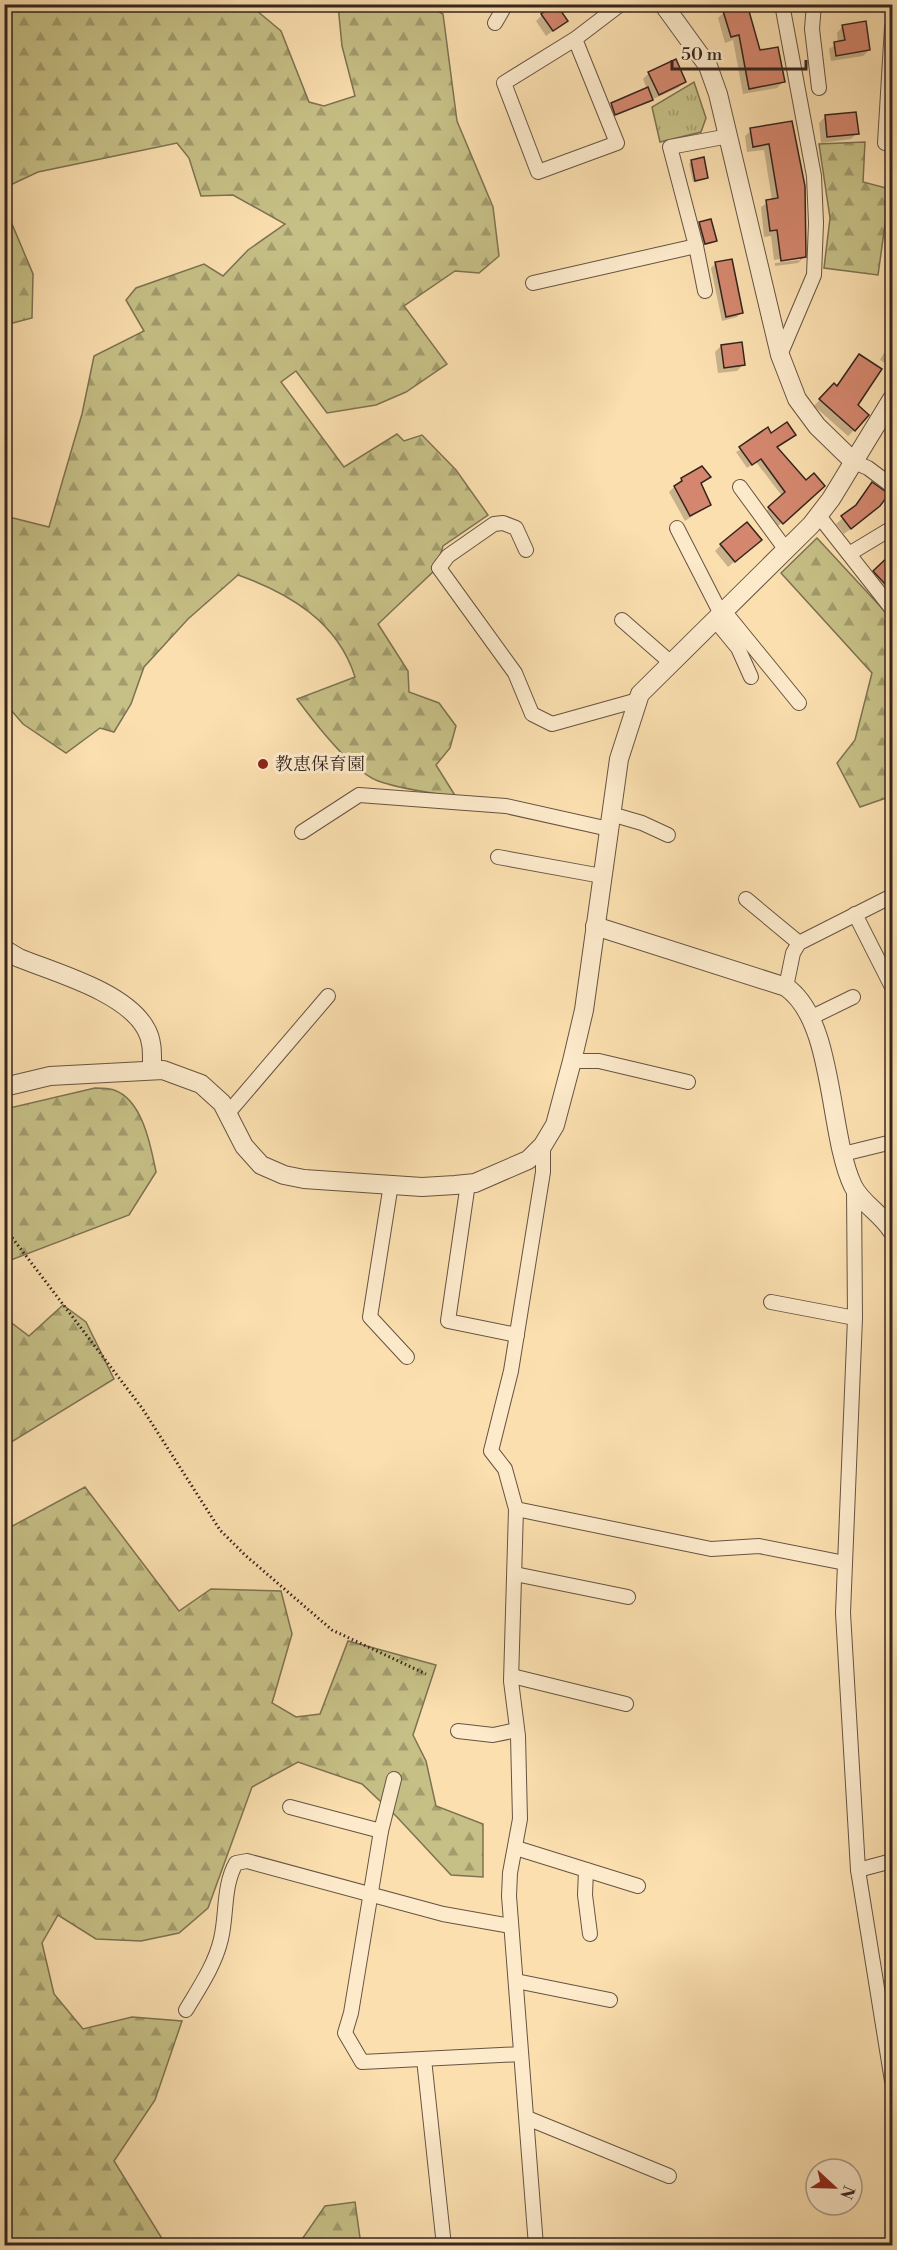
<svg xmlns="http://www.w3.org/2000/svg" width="897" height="2250" viewBox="0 0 897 2250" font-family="'Libre Bodoni','Noto Serif JP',serif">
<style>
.forest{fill:url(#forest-firs);stroke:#7d7252;stroke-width:1.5}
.park{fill:url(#park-tufts);stroke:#7d7252;stroke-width:1.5}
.shadow{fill:#0003}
.building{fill:#d4876e;stroke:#34251e;stroke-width:1.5}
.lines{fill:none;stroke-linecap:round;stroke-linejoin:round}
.minor-casing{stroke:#665442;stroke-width:16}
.tertiary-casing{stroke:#665442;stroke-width:20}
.path{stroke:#34251e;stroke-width:3;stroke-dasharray:1.5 3;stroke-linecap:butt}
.minor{stroke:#fceacb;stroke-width:14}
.tertiary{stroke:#fceacb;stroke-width:18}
.poi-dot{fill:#8f2418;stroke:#fceacb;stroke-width:2}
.labels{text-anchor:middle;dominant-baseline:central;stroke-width:6;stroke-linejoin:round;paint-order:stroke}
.poi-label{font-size:18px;fill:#34251e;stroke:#fceacb;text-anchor:start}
</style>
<defs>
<pattern id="forest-firs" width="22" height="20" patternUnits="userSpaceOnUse" patternTransform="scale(1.5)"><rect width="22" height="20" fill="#c6c086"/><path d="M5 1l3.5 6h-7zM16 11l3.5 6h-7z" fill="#a29c6d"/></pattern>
<pattern id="park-tufts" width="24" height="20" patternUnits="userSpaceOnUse" patternTransform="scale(1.5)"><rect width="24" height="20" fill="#c6c086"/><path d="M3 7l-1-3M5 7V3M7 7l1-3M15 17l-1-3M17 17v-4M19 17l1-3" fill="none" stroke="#a29c6d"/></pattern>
</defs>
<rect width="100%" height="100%" fill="#fbdfaf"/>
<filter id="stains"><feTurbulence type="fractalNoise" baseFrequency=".00333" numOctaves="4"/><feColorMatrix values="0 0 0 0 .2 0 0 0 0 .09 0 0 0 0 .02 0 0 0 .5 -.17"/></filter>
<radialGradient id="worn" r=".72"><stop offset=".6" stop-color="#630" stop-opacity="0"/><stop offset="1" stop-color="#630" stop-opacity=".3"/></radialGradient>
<!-- forest -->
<g class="forest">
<path d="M5,5H250L281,31L309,102L324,106L355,96L342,46L338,5H426L443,14L457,121L493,207L499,256L479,273L455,271L404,306L447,364L406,392L376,405L327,413L296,371L281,382L344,467L397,434L404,441L422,435L456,470L488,515L443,546L436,569L378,624L408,671L409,692L439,703L456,726L450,748L436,765L456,797C430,792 403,790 378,781C352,771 314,722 297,699L355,677C338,622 289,593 238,575L188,619L144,667L131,704L114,732L100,728L66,753L23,724L5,703V516L49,527L82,414L94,356L144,331L126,300L136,288L204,264L223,276L248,250L285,224L233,195L201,196L189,158L177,143L38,172L8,186L5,204Z"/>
<path d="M865,142L863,182L890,189L878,275L824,268L830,218L819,144Z"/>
<path d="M4,205L33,274L32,318L5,325Z"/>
<path d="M817,538L892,619V805L889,797L860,807L837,763L855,740L872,673L781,573Z"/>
<path d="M95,1088C101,1088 109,1088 114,1090C143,1100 151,1147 156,1172L129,1215L8,1261L5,1265V1109Z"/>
<path d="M63,1305L86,1322L114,1379L5,1446V1318L29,1336Z"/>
<path d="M85,1487L179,1611L211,1589L281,1591L292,1634L272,1703L296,1717L320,1714L348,1641L436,1665L413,1735L426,1761L436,1806L483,1824V1877L451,1875L397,1817L362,1784L298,1762L252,1787L208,1908L179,1933L141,1941L96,1939L58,1915L42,1943L54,1994L83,2029L132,2017L182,2021L155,2100L114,2161L166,2245L5,2246V1530Z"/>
<path d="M355,2202L361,2245H298L325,2206Z"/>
</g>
<!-- park -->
<path class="park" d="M694,82L706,118L701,132L660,142L652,107Z"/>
<!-- shadow -->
<g class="shadow">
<path d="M558,4L555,6L566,21L546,36L536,21L542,15Z"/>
<path d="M724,12L783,82L777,88L743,94L733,40L725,43L718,18Z"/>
<path d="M843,26L869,50L863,56L831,61L829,49L838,43L837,33Z"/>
<path d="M649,73L684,82L678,88L613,117L609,107L647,89L643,79Z"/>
<path d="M825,117L857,133L851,139L821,143L819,123Z"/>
<path d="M791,123L804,257L798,263L775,266V263L800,260V256L774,260L771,236L764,237L761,207L772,200L764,150L747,152L745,136L751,130Z"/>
<path d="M892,156V187L886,186L887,161Z"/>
<path d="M691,162L707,177L704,180L693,182L689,164Z"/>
<path d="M700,224L715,240L713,243L702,246L697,226Z"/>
<path d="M892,241V264L887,263Z"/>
<path d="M715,264L741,312L737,317L722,321L711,268Z"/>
<path d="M892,339V367L880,360Z"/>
<path d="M721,346L743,365L737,371L718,373L715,352Z"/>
<path d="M859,356L854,430L848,436L814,406L828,391L836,387Z"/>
<path d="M770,435L790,439L776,448L806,482L823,486L778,526L765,512L782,496L756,462L747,468L736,452Z"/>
<path d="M709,477L700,484L709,505L685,521L669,492L682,479Z"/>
<path d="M872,484L887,495L870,515L855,505Z"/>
<path d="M854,508L857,524L844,534L836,524Z"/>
<path d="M721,545L754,546L728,567L715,551Z"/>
<path d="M887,560L892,566V599L868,578Z"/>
</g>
<!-- building -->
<g class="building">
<path d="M556,4L568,21L553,31L541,14Z"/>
<path d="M747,4L760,50L778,47L785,82L749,89L739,35L731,37L723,11Z"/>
<path d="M866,21L870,50L836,56L834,42L845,40L842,25Z"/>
<path d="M676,59L686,82L659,95L648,72Z"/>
<path d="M648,87L653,100L615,115L611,103Z"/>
<path d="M856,112L859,134L827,137L825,115Z"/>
<path d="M792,121L805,186L806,257L781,261L777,230L770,231L766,200L778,198L769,144L753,147L750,128Z"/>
<path d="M704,157L708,178L695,181L691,160Z"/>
<path d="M711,219L717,241L705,244L699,222Z"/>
<path d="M732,259L743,313L726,317L715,262Z"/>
<path d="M742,342L745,365L724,368L721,345Z"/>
<path d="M859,354L882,369L858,405L869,415L855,431L819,399L834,383L837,386Z"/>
<path d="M787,422L796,435L777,447L806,480L814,473L825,486L783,524L768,507L785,492L761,459L752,465L739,447L768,427L771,433Z"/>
<path d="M702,466L711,477L701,483L711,505L690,516L674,486L682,481L681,478Z"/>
<path d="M872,482L889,494L880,506L851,529L841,516L856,505Z"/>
<path d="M747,522L762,540L735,562L720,544Z"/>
<path d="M892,553V577L885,584L873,571Z"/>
</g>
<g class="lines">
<defs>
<g id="minor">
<path d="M814,4L812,29L819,88"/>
<path d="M495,23L506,4"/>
<path d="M892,27L885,143L892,144"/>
<path d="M575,39L617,143L538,172L504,83L575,39L621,4"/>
<path d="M696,246L705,291"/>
<path d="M533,283L696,246L670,147L729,136"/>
<path d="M780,355L814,275L816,223L814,176L782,4"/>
<path d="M854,462L868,468L892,486"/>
<path d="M740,487L786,550"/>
<path d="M819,516L892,609"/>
<path d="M677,528L721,614"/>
<path d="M526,550L516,528L503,523L494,524L448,556L439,568L515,673L532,714L552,724L638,700"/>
<path d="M849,554L892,528"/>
<path d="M724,611L799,703"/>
<path d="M622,620L670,662"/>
<path d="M715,620L738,648L751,677"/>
<path d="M611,814L642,823L668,835"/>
<path d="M302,832L359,795L506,806L609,829"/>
<path d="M498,857L602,876"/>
<path d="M746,899L799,943"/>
<path d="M855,914L892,987"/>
<path d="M786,987L793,953L799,943L892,896"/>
<path d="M810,1018L853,997"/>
<path d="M572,1061H599L688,1082"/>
<path d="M228,1113L328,996"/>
<path d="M843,1154L892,1142"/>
<path d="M468,1183L448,1321L517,1335"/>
<path d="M391,1184L370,1317L407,1357"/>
<path d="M854,1187L855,1318L843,1613L858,1870L892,2081"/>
<path d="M771,1302L855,1318"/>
<path d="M516,1509L711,1549L759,1546L845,1563"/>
<path d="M515,1574L628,1597"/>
<path d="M512,1676L626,1704"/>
<path d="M458,1731L493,1735L517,1730"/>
<path d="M394,1779L381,1831L351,2013L345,2033L362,2062L521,2054"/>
<path d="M290,1807L381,1831"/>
<path d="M516,1848L638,1886"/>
<path d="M586,1870L585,1895L590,1934"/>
<path d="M858,1870L892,1861"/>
<path d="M516,1981L610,2000"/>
<path d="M186,2010C199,1988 215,1965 221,1939C227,1914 223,1886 236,1863L247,1861L443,1914L511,1926"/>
<path d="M424,2059L444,2246"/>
<path d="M527,2118L669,2176"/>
<path d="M536,2246L509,1896L510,1873L520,1819L518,1736L511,1681L516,1509L505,1469L491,1451L511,1371L543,1172V1145"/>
</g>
<g id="tertiary">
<path d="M663,4L708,66L718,94L780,355L797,399L817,426L854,462"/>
<path d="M595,926L786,987C835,1021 828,1134 853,1186C861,1203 882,1214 892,1231"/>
<path d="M4,949L19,958C56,973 126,992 146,1029C153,1041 152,1055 152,1069"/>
<path d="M4,1087L50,1076L163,1070L201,1084L222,1103L244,1146L261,1165L284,1175L304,1179L422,1187L455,1185L475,1183L528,1160L543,1145L555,1125L572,1061L584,1010L619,759L640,694L811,525L831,499L892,399"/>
</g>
</defs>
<!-- minor casing -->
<use href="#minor" class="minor-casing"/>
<!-- tertiary casing -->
<use href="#tertiary" class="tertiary-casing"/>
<!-- path -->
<path class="path" d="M4,1227L142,1408L220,1530L245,1555L332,1630L426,1674"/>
<!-- minor -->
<use href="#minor" class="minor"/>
<!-- tertiary -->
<use href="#tertiary" class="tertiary"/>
</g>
<!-- markers -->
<circle class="poi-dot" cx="263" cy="764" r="6"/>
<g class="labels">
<!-- poi labels -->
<g class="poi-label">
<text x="275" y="764">教恵保育園</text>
</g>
</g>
<!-- margin -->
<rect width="897" height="2250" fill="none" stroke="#fbdfaf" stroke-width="24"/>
<rect x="6" y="6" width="885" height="2238" fill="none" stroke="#34251e" stroke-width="3"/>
<rect x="12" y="12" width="873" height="2226" fill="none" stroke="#34251e" stroke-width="1.5"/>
<!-- north arrow -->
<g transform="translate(834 2187) rotate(112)"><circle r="28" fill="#fceacb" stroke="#ac9b86" stroke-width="1.5"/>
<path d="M0-4.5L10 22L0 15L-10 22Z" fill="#8f2418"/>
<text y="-9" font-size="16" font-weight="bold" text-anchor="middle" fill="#34251e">N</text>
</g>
<!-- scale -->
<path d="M672 60v9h134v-9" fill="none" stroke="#34251e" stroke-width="3"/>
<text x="681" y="60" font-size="18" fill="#34251e" stroke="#fceacb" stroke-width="4.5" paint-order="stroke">50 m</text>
<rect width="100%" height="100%" filter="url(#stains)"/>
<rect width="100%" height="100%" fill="url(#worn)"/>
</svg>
